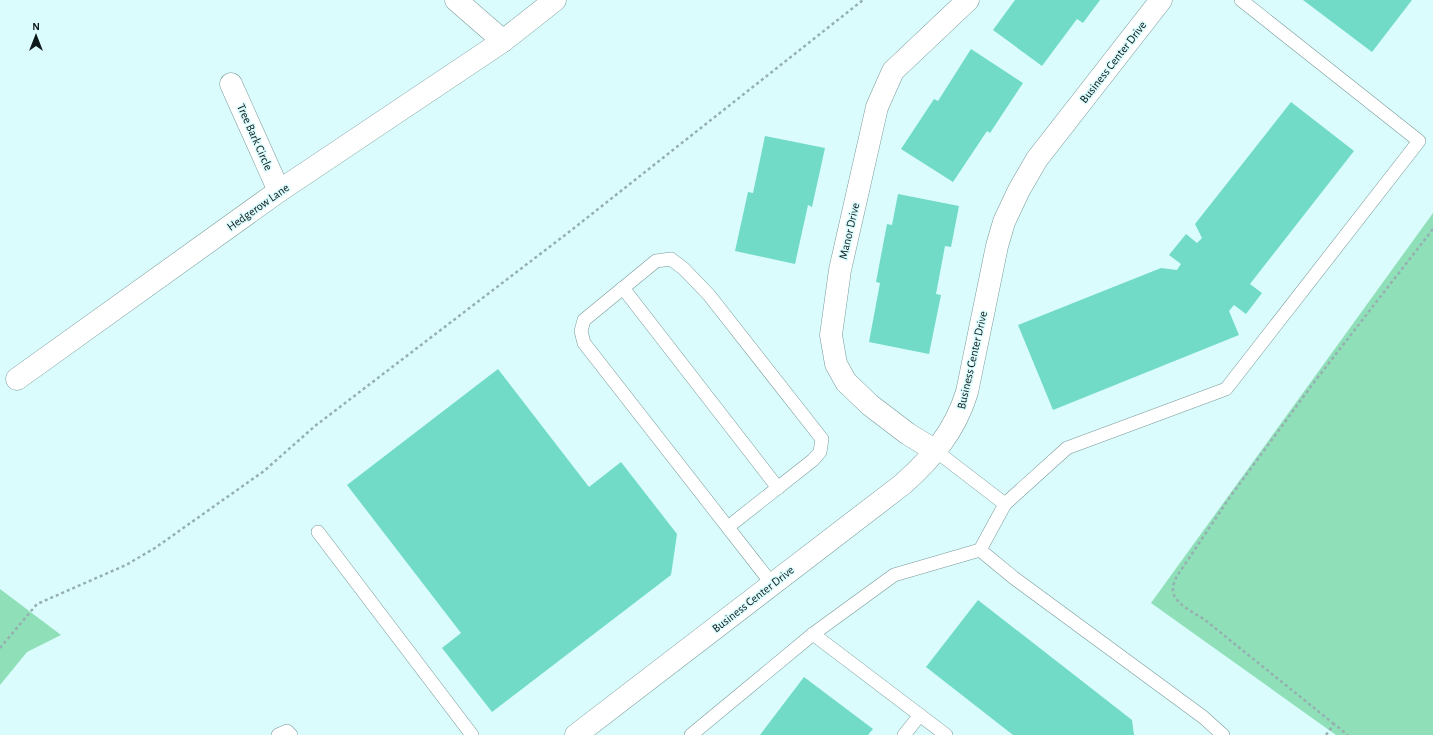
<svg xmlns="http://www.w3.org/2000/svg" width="1433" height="735" viewBox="0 0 1433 735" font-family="'Alegreya Sans',sans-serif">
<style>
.green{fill:#8fdfb8}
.building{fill:#71dbc8}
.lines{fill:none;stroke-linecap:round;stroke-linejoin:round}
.service-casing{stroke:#799899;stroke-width:14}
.minor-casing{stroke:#799899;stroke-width:23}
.path{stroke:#96b0b1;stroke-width:2.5;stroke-dasharray:3 3;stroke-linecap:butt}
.service{stroke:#fff;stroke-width:13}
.minor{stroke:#fff;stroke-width:22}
.labels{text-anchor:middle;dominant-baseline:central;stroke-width:3;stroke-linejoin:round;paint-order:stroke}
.street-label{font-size:12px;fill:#0e1a1b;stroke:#dafcfd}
</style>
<rect width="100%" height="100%" fill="#dafcfd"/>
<!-- green -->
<g class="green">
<path d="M1433,213V735H1336L1151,603Z"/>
<path d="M0,589L61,635L27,652L0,685Z"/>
</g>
<!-- building -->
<g class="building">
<path d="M1015,0H1100L1083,23L1077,19L1042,66L993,30Z"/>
<path d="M1303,0H1412L1372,52Z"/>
<path d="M971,49L1023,83L990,133L987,131L953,182L901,149L934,99L938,101Z"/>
<path d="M1291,102L1354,151L1250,284L1262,293L1246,314L1234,305L1229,311L1239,335L1053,410L1018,325L1161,268L1177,270L1181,264L1169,255L1186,234L1197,243L1202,238L1195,224Z"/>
<path d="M765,136L825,148L812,207L808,205L795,264L735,251L748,192L753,193Z"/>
<path d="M898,194L959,206L951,247L945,246L936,294L941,295L929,354L869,342L880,283L876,282L887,224L892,225Z"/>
<path d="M498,369L589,487L621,462L677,534L671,575L492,712L442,648L461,633L347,485Z"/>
<path d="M978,600L1132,720L1134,735H1013L926,667Z"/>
<path d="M804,677L873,729L868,735H760Z"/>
</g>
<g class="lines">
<defs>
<g id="service">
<path d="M623,288L778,488"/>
<path d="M936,451L1005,504L980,550L1014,578L1203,717L1223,735"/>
<path d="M1005,504L1067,448L1226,389L1419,141L1241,0"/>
<path d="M728,527L813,460L820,452L822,439L709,295L684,269L671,259L656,261L584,320L581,331L584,343L772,584"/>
<path d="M318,532L472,735"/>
<path d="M278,735L287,731L291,735"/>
<path d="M691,735L813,634"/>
<path d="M904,735L920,715"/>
<path d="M946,735L813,634L894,575L980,550"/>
</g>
<g id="minor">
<path d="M456,0L503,41"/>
<path d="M231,84L279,191"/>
<path d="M17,379L279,191L503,41L555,0"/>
<path d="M936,451L908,434L870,405L846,382L836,364L831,335L840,270L877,107L893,71L968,0"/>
<path d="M576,735L903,484C933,457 955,431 967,392L997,246L1004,222L1019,190L1037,159L1161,0"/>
</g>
</defs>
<!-- service casing -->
<use href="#service" class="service-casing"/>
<!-- minor casing -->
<use href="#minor" class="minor-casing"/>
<!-- path -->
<g class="path">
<path d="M0,648L37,604L126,565L155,548L264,471L315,426L569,232L863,0"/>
<path d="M1334,724L1205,620C1195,613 1172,603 1173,589C1173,585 1175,580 1177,576L1230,497L1315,381L1433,229"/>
<path d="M1326,735L1334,724L1348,735"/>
</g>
<!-- service -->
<use href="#service" class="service"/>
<!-- minor -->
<use href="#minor" class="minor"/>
</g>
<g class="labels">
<!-- street labels -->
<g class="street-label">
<text transform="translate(1113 62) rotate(-52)">Business Center Drive</text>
<text transform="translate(255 137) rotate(66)">Tree Bark Circle</text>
<text transform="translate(258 207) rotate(-35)">Hedgerow Lane</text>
<text transform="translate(849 231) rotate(-77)">Manor Drive</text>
<text transform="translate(972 360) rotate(-77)">Business Center Drive</text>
<text transform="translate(753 599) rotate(-38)">Business Center Drive</text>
</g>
</g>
<!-- north arrow -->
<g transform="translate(36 36)" stroke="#dafcfd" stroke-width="3" paint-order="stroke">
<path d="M0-3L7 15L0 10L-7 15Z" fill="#0e1a1b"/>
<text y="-6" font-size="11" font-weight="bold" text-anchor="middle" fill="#0e1a1b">N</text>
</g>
</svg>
